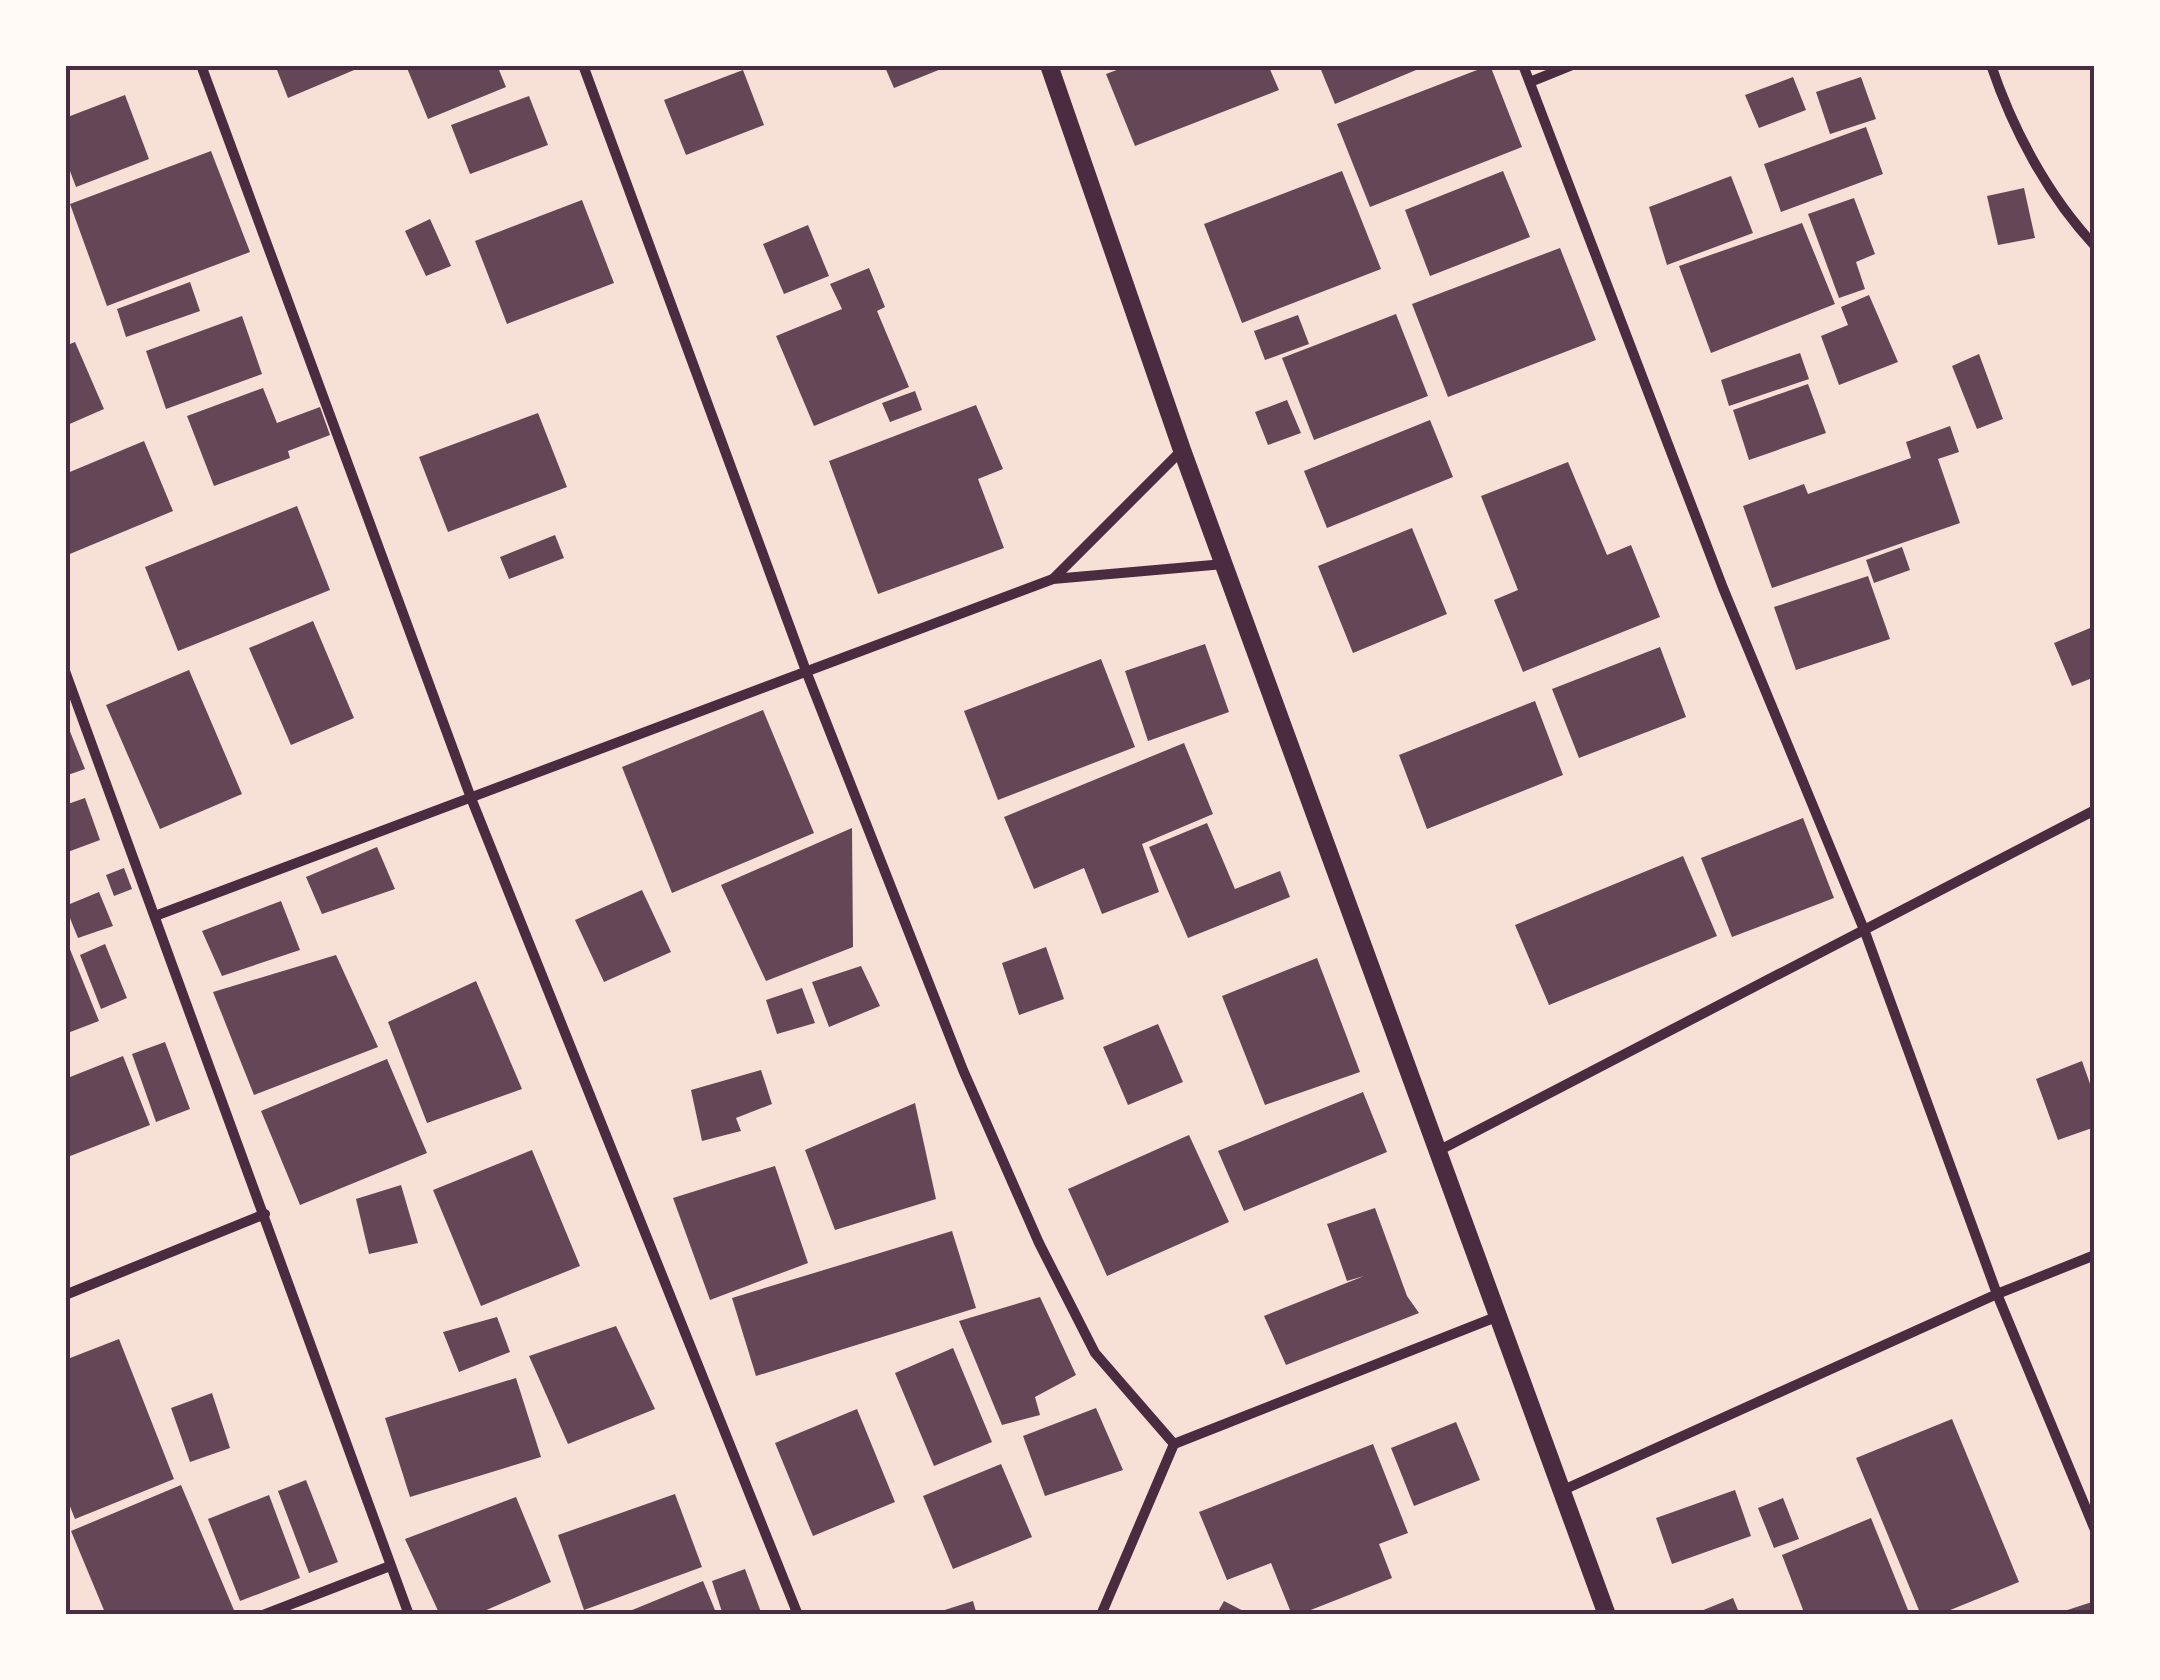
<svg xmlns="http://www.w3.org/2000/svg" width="2160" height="1680" viewBox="0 0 2160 1680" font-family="'Fira Sans',sans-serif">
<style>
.building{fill:#644757}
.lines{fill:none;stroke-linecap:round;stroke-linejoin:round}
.minor{stroke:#4a2c40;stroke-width:10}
.tertiary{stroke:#4a2c40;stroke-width:18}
.neatline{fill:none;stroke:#4a2c40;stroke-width:4}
</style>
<rect width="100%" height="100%" fill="#f7e1d7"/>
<!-- building -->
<g class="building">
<path d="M275,65H366L288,98Z"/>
<path d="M414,65H497L506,87L428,119L407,68Z"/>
<path d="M884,65H951L894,88Z"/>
<path d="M1130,65H1268L1279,90L1135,146L1106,74Z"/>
<path d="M1319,65H1428L1335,104Z"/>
<path d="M1490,65L1522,147L1370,207L1337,124Z"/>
<path d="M743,70L764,125L686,155L664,100Z"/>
<path d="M1793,77L1806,110L1759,128L1745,95Z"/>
<path d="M1861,77L1876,119L1830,134L1816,92Z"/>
<path d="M125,95L149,159L76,187L65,158V118Z"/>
<path d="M529,96L548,145L470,174L451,125Z"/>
<path d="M1866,127L1883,174L1781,212L1764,164Z"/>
<path d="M211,151L250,252L107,306L70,204Z"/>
<path d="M1342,171L1381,269L1242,323L1204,224Z"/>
<path d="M1503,171L1530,237L1430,276L1405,210Z"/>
<path d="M1731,176L1753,233L1667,265L1649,207Z"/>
<path d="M2024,188L2035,238L1998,245L1987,196Z"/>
<path d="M1854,198L1875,254L1856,262L1865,289L1839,298L1808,214Z"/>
<path d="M582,200L614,283L507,324L475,241Z"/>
<path d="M430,219L451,266L426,276L405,231Z"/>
<path d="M1802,223L1835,304L1711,353L1679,266Z"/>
<path d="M808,225L829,276L784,294L763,244Z"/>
<path d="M1560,248L1596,340L1448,397L1412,304Z"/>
<path d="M869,268L885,307L877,311L909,387L814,426L776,336L842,309L830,284Z"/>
<path d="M190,282L200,311L126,337L117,309Z"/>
<path d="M1869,295L1898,362L1839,385L1821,336L1848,325L1841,307Z"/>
<path d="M1396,314L1428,396L1314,440L1282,358Z"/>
<path d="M1298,315L1309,344L1265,360L1254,331Z"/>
<path d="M242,316L262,374L166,409L146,351Z"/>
<path d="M75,342L104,409L65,426V346Z"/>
<path d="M1800,353L1809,379L1729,406L1721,380Z"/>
<path d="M1979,354L2003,419L1977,429L1952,366Z"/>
<path d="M1808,384L1826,433L1749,460L1733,410Z"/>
<path d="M263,388L277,423L320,407L330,435L288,451L290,458L214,486L187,416Z"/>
<path d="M915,391L922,410L890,422L882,403Z"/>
<path d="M1287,400L1301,433L1268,445L1255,412Z"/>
<path d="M976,405L1003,469L978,479L1004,548L878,594L829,461Z"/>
<path d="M538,413L567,487L448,532L419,457Z"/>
<path d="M1430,420L1453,477L1327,528L1304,471Z"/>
<path d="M1950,426L1959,452L1938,459L1960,523L1772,588L1743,506L1804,484L1808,494L1911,458L1906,442Z"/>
<path d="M144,441L173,511L65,556V474Z"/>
<path d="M1568,462L1607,555L1631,545L1660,617L1523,672L1494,600L1518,590L1481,496Z"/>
<path d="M297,506L330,590L178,651L145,567Z"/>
<path d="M1412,528L1447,614L1353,653L1318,566Z"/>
<path d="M555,535L564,558L509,579L500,557Z"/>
<path d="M1902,547L1910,570L1874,583L1866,560Z"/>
<path d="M1868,576L1890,639L1796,670L1774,607Z"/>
<path d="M313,621L354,718L291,745L249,648Z"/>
<path d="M2095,626V677L2072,686L2054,643Z"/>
<path d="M1205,644L1229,712L1148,741L1125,671Z"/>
<path d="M1660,647L1686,717L1579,758L1552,689Z"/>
<path d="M1101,659L1135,747L998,800L964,711Z"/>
<path d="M189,670L242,794L160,829L106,705Z"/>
<path d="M1535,701L1563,775L1427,829L1399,755Z"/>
<path d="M763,710L814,833L672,893L622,767Z"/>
<path d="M65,719L85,769L65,776Z"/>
<path d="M1184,743L1213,814L1142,844L1159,892L1102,914L1084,868L1034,889L1004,817Z"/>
<path d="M85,798L100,840L65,853V805Z"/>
<path d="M1803,818L1834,898L1732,937L1701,858Z"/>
<path d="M1207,823L1235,889L1280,871L1290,897L1188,938L1149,847Z"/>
<path d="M852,828L853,947L766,981L721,885Z"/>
<path d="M377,847L395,889L322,914L306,877Z"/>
<path d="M1683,856L1717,936L1549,1005L1515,925Z"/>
<path d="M124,868L132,889L114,896L106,875Z"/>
<path d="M642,890L671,952L604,982L575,920Z"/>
<path d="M99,892L113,926L78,938L65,906Z"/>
<path d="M281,901L300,950L222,976L202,931Z"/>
<path d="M65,937L99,1021L65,1034Z"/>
<path d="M105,944L127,998L101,1009L80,955Z"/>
<path d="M1046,947L1064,999L1019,1015L1002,963Z"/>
<path d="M336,955L378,1047L254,1095L213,992Z"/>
<path d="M1317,958L1360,1072L1265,1105L1222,996Z"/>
<path d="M861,966L880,1006L829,1027L812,982Z"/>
<path d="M476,981L522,1089L427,1123L388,1022Z"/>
<path d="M802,988L815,1023L777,1034L766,1000Z"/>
<path d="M1158,1024L1183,1082L1128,1105L1103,1047Z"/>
<path d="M165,1042L190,1109L156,1122L132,1054Z"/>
<path d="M123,1056L150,1125L65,1158V1079Z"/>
<path d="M387,1059L427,1153L300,1205L261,1111Z"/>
<path d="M2082,1061L2095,1098V1127L2058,1140L2036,1079Z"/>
<path d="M761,1070L772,1104L736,1118L741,1131L702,1141L691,1090Z"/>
<path d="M1363,1092L1387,1152L1244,1211L1218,1151Z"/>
<path d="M915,1103L936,1199L835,1230L805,1150Z"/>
<path d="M1189,1135L1229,1222L1107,1276L1068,1189Z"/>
<path d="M532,1150L580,1266L481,1306L433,1190Z"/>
<path d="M775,1166L808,1263L710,1300L673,1198Z"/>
<path d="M401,1185L418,1243L369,1254L356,1199Z"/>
<path d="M1375,1208L1407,1296L1419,1313L1286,1365L1264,1316L1364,1276L1347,1281L1327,1224Z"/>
<path d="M952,1231L976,1308L756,1376L732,1298Z"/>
<path d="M1040,1297L1076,1375L1035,1397L1040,1415L1002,1425L959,1321Z"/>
<path d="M497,1317L510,1352L459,1372L443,1332Z"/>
<path d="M616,1326L655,1409L568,1444L529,1356Z"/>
<path d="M119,1339L174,1479L75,1519L65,1494V1360Z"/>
<path d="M953,1348L992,1442L934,1466L895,1373Z"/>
<path d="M516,1378L541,1457L410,1497L385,1418Z"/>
<path d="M212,1393L230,1448L190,1462L171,1408Z"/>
<path d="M1096,1408L1123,1470L1045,1496L1023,1436Z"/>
<path d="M857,1409L895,1502L813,1536L775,1443Z"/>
<path d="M1952,1419L2019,1582L1938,1615H1921L1856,1458Z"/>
<path d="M1456,1422L1480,1480L1414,1506L1391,1448Z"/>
<path d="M1373,1444L1408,1533L1379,1544L1392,1578L1298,1615H1292L1271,1563L1227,1580L1199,1512Z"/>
<path d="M1001,1464L1032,1537L953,1569L923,1496Z"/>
<path d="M306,1480L338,1562L309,1573L278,1491Z"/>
<path d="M181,1485L236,1615H106L71,1531Z"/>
<path d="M1735,1490L1751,1536L1672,1564L1656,1518Z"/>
<path d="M675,1494L702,1567L584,1610L558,1535Z"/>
<path d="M269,1495L300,1578L240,1601L208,1519Z"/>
<path d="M516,1497L551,1582L475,1615H440L405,1539Z"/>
<path d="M1783,1498L1799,1539L1774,1548L1758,1508Z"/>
<path d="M1871,1518L1910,1615H1805L1782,1555Z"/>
<path d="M745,1569L762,1615H723L712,1581Z"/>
<path d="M703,1581L717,1615H620Z"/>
<path d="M1733,1598L1740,1615H1691Z"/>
<path d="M973,1601L977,1615H932V1614Z"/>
<path d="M1224,1601L1251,1615H1216Z"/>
<path d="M2092,1602L2095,1615H2055V1614Z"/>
</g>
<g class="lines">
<!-- minor -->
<g class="minor">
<path d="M201,65L471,798L798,1615"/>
<path d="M583,65L806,671L963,1070L1039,1243L1095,1353L1174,1444"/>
<path d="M1523,65L1723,588L1865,932L1997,1294L2095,1530"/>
<path d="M1991,65C2013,130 2048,196 2095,246"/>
<path d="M1530,82L1572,65"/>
<path d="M1053,579L1182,450"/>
<path d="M65,671L409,1615"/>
<path d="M155,916L1053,579L1224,564"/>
<path d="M1436,1152L2095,810"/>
<path d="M65,1295L265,1214"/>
<path d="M1561,1491L1997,1294L2095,1255"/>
<path d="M263,1615L390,1566"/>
<path d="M1101,1615L1174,1444L1496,1317"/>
</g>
<!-- tertiary -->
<path class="tertiary" d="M1049,65L1182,450L1607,1615"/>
</g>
<!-- border -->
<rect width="2160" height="1680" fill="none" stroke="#fffaf5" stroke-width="135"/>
<rect x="68" y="68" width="2024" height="1544" class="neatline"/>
</svg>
